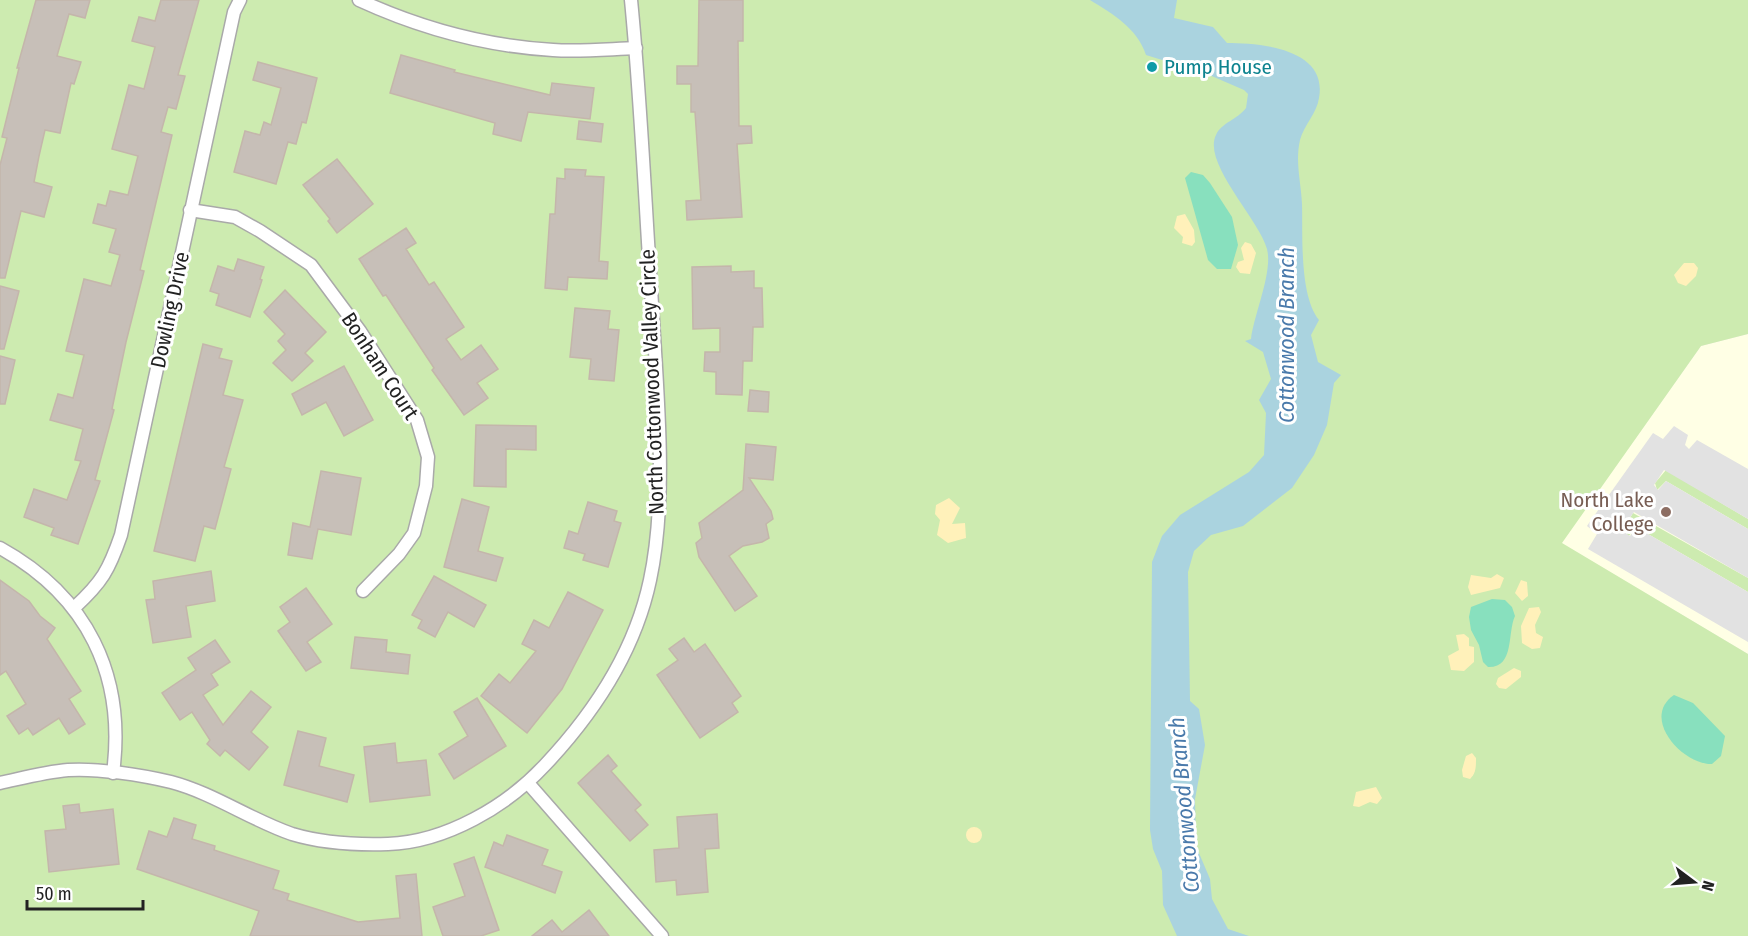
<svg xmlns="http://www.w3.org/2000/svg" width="1748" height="936" viewBox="0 0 1748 936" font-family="'Fira Sans Condensed',sans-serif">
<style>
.education{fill:#ffffe5}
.grass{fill:#cdebb0}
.sand{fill:#fff1ba}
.pitch{fill:#88e0be}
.parking{fill:#e2e2e2}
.water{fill:#aad3df}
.building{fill:#c7bfb8;stroke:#c4b6ab;stroke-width:1.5}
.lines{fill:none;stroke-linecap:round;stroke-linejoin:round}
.street-casing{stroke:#a9a9a9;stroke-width:15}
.street{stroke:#fff;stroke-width:12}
.culture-dot{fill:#0f9aa8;stroke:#fff;stroke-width:2}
.education-dot{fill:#8d6e63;stroke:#fff;stroke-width:2}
.labels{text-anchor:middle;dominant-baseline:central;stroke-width:6;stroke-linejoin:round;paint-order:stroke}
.culture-label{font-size:21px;fill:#0d838f;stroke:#fff;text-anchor:start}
.street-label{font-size:21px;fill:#222;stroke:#fff}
.education-label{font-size:21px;fill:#785e54;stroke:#fff;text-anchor:end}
.water-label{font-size:22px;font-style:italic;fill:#4a7aab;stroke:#fff}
</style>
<rect width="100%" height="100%" fill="#f2efe9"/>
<!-- education -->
<path class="education" d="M1748,334V654L1561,543L1701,346Z"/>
<!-- grass -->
<g class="grass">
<path d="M0,0H1748V334L1701,346L1562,543L1748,654V936H0Z"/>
<path d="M1666,470L1748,519V529L1666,481L1657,490L1655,483Z"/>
<path d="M1633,513L1748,578V592L1636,527L1628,537L1624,528Z"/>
</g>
<!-- sand -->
<g class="sand">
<path d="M1185,214L1194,230L1195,242L1192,246L1182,243L1183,237L1174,228L1177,216Z"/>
<path d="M1245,242L1251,244L1256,253L1250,274L1240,273L1236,267L1238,262L1244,260L1241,248Z"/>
<path d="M1684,263H1694L1698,268L1696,276L1686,286L1678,283L1674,275Z"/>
<path d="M949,498L960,508L952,524L965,523L966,538L948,543L937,535L940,520L935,514L936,505Z"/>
<path d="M1497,574L1504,578L1500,588L1471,595L1468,587L1471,575L1491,578Z"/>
<path d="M1521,580L1527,582L1528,596L1522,601L1515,593Z"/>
<path d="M1539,607L1541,612L1535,625L1536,633L1543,637L1540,648L1532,649L1522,643L1521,626L1529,608Z"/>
<path d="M1464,634L1469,638V646L1474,647V662L1464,671L1451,670L1448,656L1459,650L1456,635Z"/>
<path d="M1514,668L1521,671V677L1506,689L1499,688L1496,684L1498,678Z"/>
<path d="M1472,753L1476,758C1476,767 1476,773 1470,779L1463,777L1462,770L1466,756Z"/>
<path d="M1376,787L1382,798L1377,804L1370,802L1359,807L1353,806L1356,792Z"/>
<circle cx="974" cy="835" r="8"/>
</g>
<!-- pitch -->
<g class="pitch">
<path d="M1191,172L1203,175L1210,183L1232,217L1238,245L1231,269H1217L1208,260L1185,178Z"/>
<path d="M1492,599L1505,600L1512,607L1515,616C1507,633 1515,668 1488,667L1483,662L1479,645L1471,630L1469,617L1471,607Z"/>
<path d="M1674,695L1693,703L1725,736L1721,756L1712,764C1683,765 1640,718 1674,695Z"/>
</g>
<!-- parking -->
<path class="parking" d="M1674,426L1688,435L1685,445L1689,449L1697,440L1748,469V519L1664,470L1654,485L1658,490L1666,481L1748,529V578L1634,512L1626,523L1624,532L1630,536L1636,527L1748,592V642L1588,549L1597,534L1587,526L1589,523L1653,433L1663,439Z"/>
<!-- water -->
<path class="water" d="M1090,0H1177L1174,18L1213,27L1227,43C1262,43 1328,49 1319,98C1317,113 1304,125 1300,140C1295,162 1301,182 1302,204C1303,235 1299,295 1319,320L1311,335L1318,362L1341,375L1334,383L1327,425L1314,455L1292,488L1243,526L1211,535L1194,551L1188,572L1190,701L1199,709L1205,745L1195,799L1196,846L1210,879L1212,899L1228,929L1249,936H1177L1163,905L1162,871L1153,849L1150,830L1152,562L1162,536L1180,515L1249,472L1264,455L1266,413L1259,400L1271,379L1263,352L1245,341L1251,339C1254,314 1273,272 1267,249C1259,219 1202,163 1216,135C1221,123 1238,119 1246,108L1248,94L1244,90L1207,74L1146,55C1137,28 1113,14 1090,0Z"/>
<!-- building -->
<g class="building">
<path d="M36,0H90L85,18L69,14L57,56L81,62L74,84L71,83L60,133L45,130L39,156L34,182L52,187L44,217L21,211L5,278H0V165L7,138L2,137L19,68H17Z"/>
<path d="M161,0H199L178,75L185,76L176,109L168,107L161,132L172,135L140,270L144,271L126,342L112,409L114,410L95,480L100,481L78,544L51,535L54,528L24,517L34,489L67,500L81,461L75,460L83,429L50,420L58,394L73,398L84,355L66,351L84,279L111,286L120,255L109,252L116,229L93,223L98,204L106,206L110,191L128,195L138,156L112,149L129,85L144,89L155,47L132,41L139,17L155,21Z"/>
<path d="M699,0H743V41H738L739,126H751L752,143L737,144L742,217L687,220L686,201L701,200L695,112H691V84H677V66H698Z"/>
<path d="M401,55L455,70L454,72L550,95L552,83L594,88L590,119L528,112L521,141L493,134L495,123L390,93Z"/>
<path d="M258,62L317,78L306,123L302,122L296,144L288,142L276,184L234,172L245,131L260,135L264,122L271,125L281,88L253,80Z"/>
<path d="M579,121L603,124L601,142L577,139Z"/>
<path d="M337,159L373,204L337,233L328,221L330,219L303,185Z"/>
<path d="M565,169L586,170L585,176L604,177L599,261L608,262L607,279L568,277L567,290L545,288L550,214H555L557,178L565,179Z"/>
<path d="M406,228L416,243L406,249L429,285L434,282L464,327L446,339L461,360L481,345L498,369L477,383L488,398L464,415L432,370L434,368L386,295L383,296L359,259Z"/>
<path d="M238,259L264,267L260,279L262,280L250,317L216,305L219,294L210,291L218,266L234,271Z"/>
<path d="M731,266V272L754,271V288H762L763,327H753L752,361H743L742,395L716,394V372L704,371L705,352H720V328L693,329L692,267Z"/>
<path d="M0,286L19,291L4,349H0Z"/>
<path d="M285,290L326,332L305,353L313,361L292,381L273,363L286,350L278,341L285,334L264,312Z"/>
<path d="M575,308L610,311L608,329L619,330L614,381L589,379L591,359L570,357Z"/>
<path d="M203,344L222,349L219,358L232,361L223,395L243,400L224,467L231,469L215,529L204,526L195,561L154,551Z"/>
<path d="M0,356L15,360L5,404H0Z"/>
<path d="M344,366L373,420L344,436L326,402L302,415L292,394Z"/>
<path d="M750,390L769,392L768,412L748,411Z"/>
<path d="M476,425L536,426V450L506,449V487L474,486Z"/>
<path d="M746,444L776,447L773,480L749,478L771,511L773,519L766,524L769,538L762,542L743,546L729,556L757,596L735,611L699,557L696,543L702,538L699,523L743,490Z"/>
<path d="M321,471L361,478L351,535L318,529L312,559L288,555L293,523L310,527Z"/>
<path d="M462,499L489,507L478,551L503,558L496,581L444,567Z"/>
<path d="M588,502L617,511L614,521L621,523L608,567L583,560L585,554L564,548L569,531L578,534Z"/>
<path d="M211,571L215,601L186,606L191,637L153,643L146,600L155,599L153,581Z"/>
<path d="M434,576L486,605L474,627L448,612L435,637L418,628L422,620L412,615Z"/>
<path d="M0,580L29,601L40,616L55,628L47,639L81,691L69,699L85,724L69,734L59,718L33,735L28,728L19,734L7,716L26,704L6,671L0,675Z"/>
<path d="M306,588L332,624L307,642L321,662L306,671L278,631L290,622L280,607Z"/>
<path d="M568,592L603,610L562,689L527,733L481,696L499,674L510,683L536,651L522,644L534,620L549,628Z"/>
<path d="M355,637L387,640L386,652L410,655L408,674L351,668Z"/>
<path d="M684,638L694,652L705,644L741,696L732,703L738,712L700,738L657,675L678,660L669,649Z"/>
<path d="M215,640L230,662L211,674L218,685L203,695L223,725L251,691L271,707L251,732L268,747L249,770L225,750L220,756L207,744L210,740L192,712L180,720L162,693L196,670L188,658Z"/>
<path d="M477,698L506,746L454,779L439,754L468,736L454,712Z"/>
<path d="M298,731L326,738L319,766L354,775L347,802L284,785Z"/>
<path d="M395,743L397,763L426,760L430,795L370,802L364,747Z"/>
<path d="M608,755L617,766L611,771L641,805L635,810L648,825L630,841L578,783Z"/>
<path d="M79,804L80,813L113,809L119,864L49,872L45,831L66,829L63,806Z"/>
<path d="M717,814L719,848L705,849L708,892L677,895L676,880L656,882L654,850L679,848L677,817Z"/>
<path d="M174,818L196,825L192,839L215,846L214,850L279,871L273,889L289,894L287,900L358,922L400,918L396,876L416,874L422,936H250L259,911L137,869L149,831L167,837Z"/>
<path d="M507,835L548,850L542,865L562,872L555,893L485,867L494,842L503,846Z"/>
<path d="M474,857L499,930L481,936H443L433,907L465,896L454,864Z"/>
<path d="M589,910L609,936H532L552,920L562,932Z"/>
</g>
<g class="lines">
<defs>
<g id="street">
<path d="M359,0C420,28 485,46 553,50C580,52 609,49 636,48"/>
<path d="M190,210L235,217L260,231L311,265L360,331L417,420L428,457L426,486L414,533L399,554L363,591"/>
<path d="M0,548C87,596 126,675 113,773"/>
<path d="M75,607C102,582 109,570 121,535L234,12L240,0"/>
<path d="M0,783C23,778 45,772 68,770C97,768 142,775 171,782C213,793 251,820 292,834C322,843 357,845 388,844C446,842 507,806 545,765C594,713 635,651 650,580C668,496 657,391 652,304C645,203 641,101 631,0"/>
<path d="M528,783L662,936"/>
</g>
</defs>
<!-- street casing -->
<use href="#street" class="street-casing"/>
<!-- street -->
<use href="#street" class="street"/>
</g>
<!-- markers -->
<circle class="culture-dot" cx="1152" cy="67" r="6"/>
<circle class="education-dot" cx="1666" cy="512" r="6"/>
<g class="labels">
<!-- culture labels -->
<g class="culture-label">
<text x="1164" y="67">Pump House</text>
</g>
<!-- street labels -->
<g class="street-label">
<text transform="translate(170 310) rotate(-78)">Dowling Drive</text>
<text transform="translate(380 366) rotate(57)">Bonham Court</text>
<text transform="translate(652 382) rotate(-92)">North Cottonwood Valley Circle</text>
</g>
<!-- education labels -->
<g class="education-label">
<text x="1654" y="500">North Lake<tspan x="1654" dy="24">College</tspan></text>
</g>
<!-- water labels -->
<g class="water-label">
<text transform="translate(1286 335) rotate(-90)">Cottonwood Branch</text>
<text transform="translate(1184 805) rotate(-95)">Cottonwood Branch</text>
</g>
</g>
<!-- north arrow -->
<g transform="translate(1694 882) rotate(106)" stroke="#ffffff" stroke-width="4.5" paint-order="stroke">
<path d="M0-4.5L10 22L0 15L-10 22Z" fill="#222222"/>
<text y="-9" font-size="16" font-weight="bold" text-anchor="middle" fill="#222222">N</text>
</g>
<!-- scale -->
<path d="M27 900v9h116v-9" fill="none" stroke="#222222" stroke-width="3"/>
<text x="36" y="900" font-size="18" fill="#222222" stroke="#ffffff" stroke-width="4.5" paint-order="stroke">50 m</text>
</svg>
